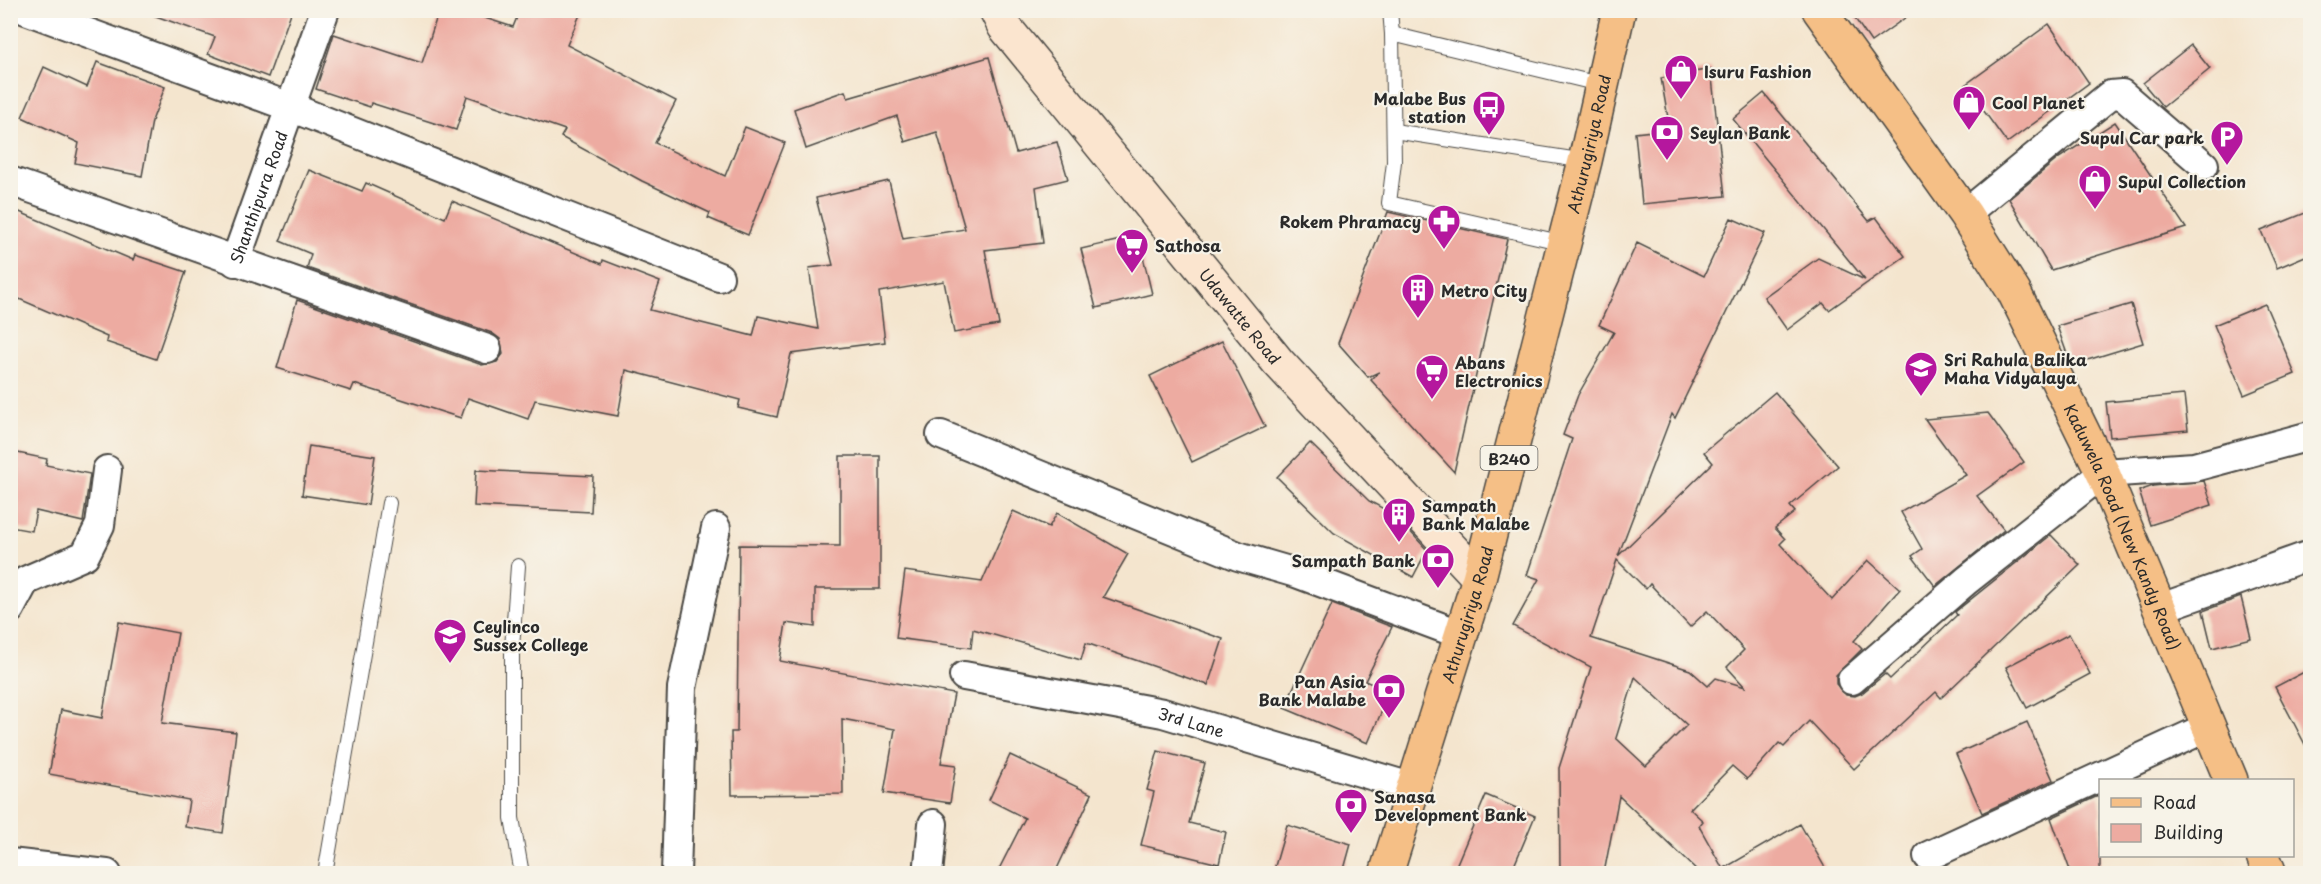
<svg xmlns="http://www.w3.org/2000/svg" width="2321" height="884" viewBox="0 0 2321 884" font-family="'Playpen Sans',sans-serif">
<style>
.building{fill:#edaba1;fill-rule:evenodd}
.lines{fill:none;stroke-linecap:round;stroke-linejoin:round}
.lane-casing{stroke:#494743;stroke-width:16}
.street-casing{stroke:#494743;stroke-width:32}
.secondary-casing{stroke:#494743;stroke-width:36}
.primary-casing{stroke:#494743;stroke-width:36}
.lane{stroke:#fff;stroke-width:14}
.street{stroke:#fff;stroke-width:28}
.secondary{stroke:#fbe5cf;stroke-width:33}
.primary{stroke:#f5bf86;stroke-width:33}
.labels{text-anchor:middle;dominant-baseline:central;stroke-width:4.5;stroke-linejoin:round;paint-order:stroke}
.shield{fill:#f7f3e8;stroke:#686764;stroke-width:1.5}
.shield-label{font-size:15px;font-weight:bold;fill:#2b2b2b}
.poi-label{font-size:16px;font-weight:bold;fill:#2b2b2b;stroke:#f7f3e8;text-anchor:start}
.street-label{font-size:16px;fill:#2b2b2b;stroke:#f7f3e8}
</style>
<rect width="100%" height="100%" fill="#f7f3e8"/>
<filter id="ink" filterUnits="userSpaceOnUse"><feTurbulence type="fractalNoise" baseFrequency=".0167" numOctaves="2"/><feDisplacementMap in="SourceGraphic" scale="12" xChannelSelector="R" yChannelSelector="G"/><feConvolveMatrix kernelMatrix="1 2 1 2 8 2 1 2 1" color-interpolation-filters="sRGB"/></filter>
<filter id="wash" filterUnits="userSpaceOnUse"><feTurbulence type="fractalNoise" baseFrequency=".008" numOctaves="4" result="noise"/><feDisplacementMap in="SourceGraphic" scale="24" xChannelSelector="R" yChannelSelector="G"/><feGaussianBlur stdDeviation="1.35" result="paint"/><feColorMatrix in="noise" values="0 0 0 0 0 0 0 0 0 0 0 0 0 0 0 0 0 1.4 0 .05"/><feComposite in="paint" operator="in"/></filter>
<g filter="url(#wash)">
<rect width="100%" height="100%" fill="#f4e5ce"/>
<g id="blocks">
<!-- building -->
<g class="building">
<path d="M151,10H292L268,77L208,54L215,37L150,14Z"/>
<path d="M439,10H460L513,27L520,10H582L567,45L676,101L655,143L725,176L745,127L785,143L748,235L708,218L710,213L642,181L561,137L565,130L467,96L456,130L371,103L370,107L316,89L334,34L422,63Z"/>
<path d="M1849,10H1916L1871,42Z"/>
<path d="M2049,24L2089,83L2007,143L1965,85Z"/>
<path d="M2191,45L2210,69L2163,107L2143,83Z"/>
<path d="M989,57L1016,153L1057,142L1068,179L1036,187L1043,243L985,250L999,325L954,333L944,281L879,292L885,342L791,354L777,417L738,408L740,400L626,370L618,416L535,400L528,419L468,398L461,418L354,384L351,391L277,368L297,300L482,365L497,362L503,354L500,339L492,333L307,268L311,254L280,241L309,170L362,191L366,183L445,218L452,201L602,264L603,260L660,282L650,310L753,336L758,316L818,329L809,268L833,265L816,198L889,181L903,239L965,229L937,132L905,142L897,116L806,149L794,109L845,91L848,98Z"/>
<path d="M97,62L165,87L152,121L142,176L75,163L79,143L22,117L44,67L87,87Z"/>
<path d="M1711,69L1725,196L1642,204L1635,133L1670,129L1661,78Z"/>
<path d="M1764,93L1869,221L1876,217L1905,256L1829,310L1823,303L1787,330L1764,297L1818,258L1865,280L1733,119Z"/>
<path d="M2115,122L2186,228L2051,270L2009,199L2059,158Z"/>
<path d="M10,208L133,260L135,255L186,272L156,359L106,342L107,337L10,295Z"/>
<path d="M2310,211V254L2277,268L2261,231Z"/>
<path d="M1388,212L1507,239L1454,472L1371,380L1379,372L1368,377L1338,343Z"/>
<path d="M1731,218L1765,233L1675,418L1672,414L1618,556L1713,463L1704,452L1775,392L1838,466L1790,506L1795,512L1775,528L1785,539L1780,544L1832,600L1868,560L1900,589L1854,641L1862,649L1836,675V684L1846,695L1855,696L1862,693L1885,674L1890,679L1957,615L1955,612L2051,535L2080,565L1941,698L1936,692L1854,769L1809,721L1784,747L1779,743L1747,779L1732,766L1690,809L1703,821L1699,826L1723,869L1800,824L1828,873H1700L1619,796L1604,873H1560L1559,768L1591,667L1513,626L1539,579L1527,575L1572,439L1563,435L1578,395L1614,332L1599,325L1637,243L1704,276ZM1617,560L1646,589L1650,584L1690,627L1707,611L1744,650L1727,667L1745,687L1716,678L1708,686L1690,670L1591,638ZM1635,677L1687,725L1646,766L1616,738Z"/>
<path d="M1138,236L1152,294L1096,308L1081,249Z"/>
<path d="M2131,304L2143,343L2071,365L2057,326Z"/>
<path d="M2265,304L2295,374L2244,395L2214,325Z"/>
<path d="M1222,341L1265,427L1192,462L1150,376Z"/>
<path d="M2184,395L2188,430L2110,437L2106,402Z"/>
<path d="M1988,413L2024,462L1977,496L2004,530L1935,586L1912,556L1922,549L1901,512L1966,475L1925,419Z"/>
<path d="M1310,443L1369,501L1395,515L1427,550L1413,577L1334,533L1277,477Z"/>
<path d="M309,446L375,456L368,505L302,495Z"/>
<path d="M13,452L47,459L46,465L90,474L83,522L36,511L32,531L10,527Z"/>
<path d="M840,456H880V589H815V627L786,623L780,661L954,694L941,763L956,765L950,803L884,793L895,729L842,719L843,794L732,795L731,732H737L739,545L840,546Z"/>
<path d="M476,470L593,476L591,512L474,506Z"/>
<path d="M2204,481L2212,505L2150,525L2139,491L2153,486Z"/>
<path d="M1013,511L1049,527L1057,513L1128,554L1103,597L1223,639L1208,685L1086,643L1081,660L973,629L971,648L896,638L905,571L982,582Z"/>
<path d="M2241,597L2251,638L2212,648L2203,611Z"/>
<path d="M1332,604L1392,627L1365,681L1390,692L1368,743L1284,708Z"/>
<path d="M119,622L178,633L162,723L236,732L223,833L185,827L189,800L49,774L61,710L102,718Z"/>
<path d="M2069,634L2090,674L2027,708L2006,667Z"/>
<path d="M2310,669V754L2275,687Z"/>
<path d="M2027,722L2053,780L1982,813L1956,754Z"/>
<path d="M1158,751L1205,763L1189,823L1226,832L1219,864L1141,845L1154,792L1147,790Z"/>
<path d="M1010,755L1092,794L1055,873H997L1025,818L989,800Z"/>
<path d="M1486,795L1535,816L1511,873H1453Z"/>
<path d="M2100,795V873H2071L2051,818Z"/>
<path d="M1287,825L1351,844L1343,873H1273Z"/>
</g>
</g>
</g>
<g filter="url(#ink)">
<use href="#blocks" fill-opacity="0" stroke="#494743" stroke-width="1.5"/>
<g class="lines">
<defs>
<g id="lane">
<path d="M1390,10L1392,34"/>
<path d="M1394,131L1585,161"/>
<path d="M1564,243L1389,203L1394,162L1392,34L1603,85"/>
<path d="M518,566L512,648V818L522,874"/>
<path d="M325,874L389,503"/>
</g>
<g id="street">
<path d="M26,10L290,107L719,277"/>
<path d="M10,181L487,349"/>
<path d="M1965,214L2110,95L2122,94L2204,165"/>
<path id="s1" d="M235,262L325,10"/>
<path d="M941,435L1238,556L1296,573L1462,635"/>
<path d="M2161,608L2310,555"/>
<path d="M10,609L25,581L85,555L100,525L107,470"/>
<path id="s2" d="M964,676L1163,713L1414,788"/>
<path d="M1852,680L1966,581L2103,473L2194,467L2310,436"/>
<path d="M1928,856L2210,726"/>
<path d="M10,863L107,874"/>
<path d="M676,874L682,688L716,528"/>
<path d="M928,874L933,824"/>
</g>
<g id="secondary">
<path id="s3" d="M996,10L1004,26L1278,362L1479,578"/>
</g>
<g id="primary">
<path id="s4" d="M1819,10L1965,214L2014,292L2103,473L2231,780"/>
<path d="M2263,856L2270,874"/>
<path id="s5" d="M1386,874L1479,578L1585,161L1619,10"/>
</g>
</defs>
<!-- lane casing -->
<use href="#lane" class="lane-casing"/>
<!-- street casing -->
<use href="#street" class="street-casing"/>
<!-- secondary casing -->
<use href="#secondary" class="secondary-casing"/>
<!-- primary casing -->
<use href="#primary" class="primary-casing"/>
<!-- lane -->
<use href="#lane" class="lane"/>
<!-- street -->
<use href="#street" class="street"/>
<!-- secondary -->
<use href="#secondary" class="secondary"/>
<!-- primary -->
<use href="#primary" class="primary"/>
</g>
</g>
<!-- icons -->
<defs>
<symbol id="shop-pin" viewBox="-11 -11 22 30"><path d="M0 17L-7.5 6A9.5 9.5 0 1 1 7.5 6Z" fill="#b5179e" stroke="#f7f3e8"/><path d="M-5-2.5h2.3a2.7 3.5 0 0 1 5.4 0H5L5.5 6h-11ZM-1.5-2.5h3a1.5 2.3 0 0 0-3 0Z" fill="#fff"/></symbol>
<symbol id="bus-pin" viewBox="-11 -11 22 30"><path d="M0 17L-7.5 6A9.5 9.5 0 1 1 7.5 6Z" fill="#b5179e" stroke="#f7f3e8"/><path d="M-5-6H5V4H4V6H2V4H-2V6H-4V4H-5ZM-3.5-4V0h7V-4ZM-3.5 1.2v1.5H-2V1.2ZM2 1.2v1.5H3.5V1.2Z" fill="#fff"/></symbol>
<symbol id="bank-pin" viewBox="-11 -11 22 30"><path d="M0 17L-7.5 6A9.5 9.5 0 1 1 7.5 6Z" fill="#b5179e" stroke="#f7f3e8"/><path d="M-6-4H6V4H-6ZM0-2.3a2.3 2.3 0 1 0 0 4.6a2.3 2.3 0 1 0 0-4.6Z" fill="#fff"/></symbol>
<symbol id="parking-pin" viewBox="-11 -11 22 30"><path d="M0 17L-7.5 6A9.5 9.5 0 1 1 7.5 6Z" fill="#b5179e" stroke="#f7f3e8"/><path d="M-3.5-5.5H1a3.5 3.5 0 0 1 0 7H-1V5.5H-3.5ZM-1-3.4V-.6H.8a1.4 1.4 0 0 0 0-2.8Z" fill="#fff"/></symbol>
<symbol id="pharmacy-pin" viewBox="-11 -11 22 30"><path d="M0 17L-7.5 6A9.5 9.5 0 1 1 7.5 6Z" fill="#b5179e" stroke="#f7f3e8"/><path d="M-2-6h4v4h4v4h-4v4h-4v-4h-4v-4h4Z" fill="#fff"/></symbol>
<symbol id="supermarket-pin" viewBox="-11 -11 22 30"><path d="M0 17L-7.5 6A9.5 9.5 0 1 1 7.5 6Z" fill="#b5179e" stroke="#f7f3e8"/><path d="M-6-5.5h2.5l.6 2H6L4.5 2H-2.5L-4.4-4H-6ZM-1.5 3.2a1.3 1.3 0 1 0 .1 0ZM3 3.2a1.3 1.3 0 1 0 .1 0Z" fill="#fff"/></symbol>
<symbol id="building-pin" viewBox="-11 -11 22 30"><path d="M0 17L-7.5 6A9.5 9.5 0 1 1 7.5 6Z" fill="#b5179e" stroke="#f7f3e8"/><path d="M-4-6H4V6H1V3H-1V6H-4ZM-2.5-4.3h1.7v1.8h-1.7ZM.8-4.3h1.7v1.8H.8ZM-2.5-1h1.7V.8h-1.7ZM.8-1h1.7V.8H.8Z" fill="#fff"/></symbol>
<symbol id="school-pin" viewBox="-11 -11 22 30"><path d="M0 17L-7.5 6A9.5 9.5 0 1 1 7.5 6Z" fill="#b5179e" stroke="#f7f3e8"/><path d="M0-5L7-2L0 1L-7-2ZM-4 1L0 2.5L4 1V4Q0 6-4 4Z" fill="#fff"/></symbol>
</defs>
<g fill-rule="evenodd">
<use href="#shop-pin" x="1662" y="52" width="38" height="52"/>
<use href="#shop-pin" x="1950" y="83" width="38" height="52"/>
<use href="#bus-pin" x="1470" y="88" width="38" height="52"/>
<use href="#bank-pin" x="1648" y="113" width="38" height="52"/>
<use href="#parking-pin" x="2208" y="118" width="38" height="52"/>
<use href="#shop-pin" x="2076" y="162" width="38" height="52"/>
<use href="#pharmacy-pin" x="1425" y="202" width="38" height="52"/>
<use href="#supermarket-pin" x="1113" y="226" width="38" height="52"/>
<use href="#building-pin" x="1399" y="271" width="38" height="52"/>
<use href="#school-pin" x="1902" y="349" width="38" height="52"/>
<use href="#supermarket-pin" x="1413" y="352" width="38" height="52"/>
<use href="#building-pin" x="1380" y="495" width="38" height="52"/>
<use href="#bank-pin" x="1419" y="541" width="38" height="52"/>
<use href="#school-pin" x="431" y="616" width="38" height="52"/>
<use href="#bank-pin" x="1370" y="671" width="38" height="52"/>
<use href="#bank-pin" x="1332" y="786" width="38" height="52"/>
</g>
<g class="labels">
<!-- shield labels -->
<rect class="shield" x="1480.5" y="446" width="57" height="24" rx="4.5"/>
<g class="shield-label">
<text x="1509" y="458">B240</text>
</g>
<!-- poi labels -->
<g class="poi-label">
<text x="1704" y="71">Isuru Fashion</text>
<text x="1466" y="98" text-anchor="end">Malabe Bus<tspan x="1466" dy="18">station</tspan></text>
<text x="1992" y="102">Cool Planet</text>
<text x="1690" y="132">Seylan Bank</text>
<text x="2204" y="137" text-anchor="end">Supul Car park</text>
<text x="2118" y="181">Supul Collection</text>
<text x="1421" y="221" text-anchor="end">Rokem Phramacy</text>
<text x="1155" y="245">Sathosa</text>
<text x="1441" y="290">Metro City</text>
<text x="1944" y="359">Sri Rahula Balika<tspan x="1944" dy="18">Maha Vidyalaya</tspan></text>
<text x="1455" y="362">Abans<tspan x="1455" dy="18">Electronics</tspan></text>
<text x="1422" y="505">Sampath<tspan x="1422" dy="18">Bank Malabe</tspan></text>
<text x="1415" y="560" text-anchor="end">Sampath Bank</text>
<text x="473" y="626">Ceylinco<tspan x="473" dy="18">Sussex College</tspan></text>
<text x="1366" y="681" text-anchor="end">Pan Asia<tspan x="1366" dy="18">Bank Malabe</tspan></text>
<text x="1374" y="796">Sanasa<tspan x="1374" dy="18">Development Bank</tspan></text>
</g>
<!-- street labels -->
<g class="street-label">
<text stroke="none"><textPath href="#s5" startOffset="758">Athurugiriya Road</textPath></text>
<text stroke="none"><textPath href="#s1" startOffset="69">Shanthipura Road</textPath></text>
<text stroke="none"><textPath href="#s3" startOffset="392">Udawatte Road</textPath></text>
<text stroke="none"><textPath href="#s4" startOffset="602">Kaduwela Road (New Kandy Road)</textPath></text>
<text stroke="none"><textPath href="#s5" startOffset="272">Athurugiriya Road</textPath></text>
<text stroke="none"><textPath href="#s2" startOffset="232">3rd Lane</textPath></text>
</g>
</g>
<!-- margin -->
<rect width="2321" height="884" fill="none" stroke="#f7f3e8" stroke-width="36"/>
<!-- legend -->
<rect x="2099" y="779" width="195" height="78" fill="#f7f3e8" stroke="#a5a39c" stroke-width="1.5"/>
<rect x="2111" y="798" width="30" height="9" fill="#f5bf86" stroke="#a5a39c" stroke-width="1.5"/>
<text x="2153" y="809" font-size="18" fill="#2b2b2b">Road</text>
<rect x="2111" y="824" width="30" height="18" fill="#edaba1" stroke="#a5a39c" stroke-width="1.5"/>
<text x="2153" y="839" font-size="18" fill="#2b2b2b">Building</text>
</svg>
